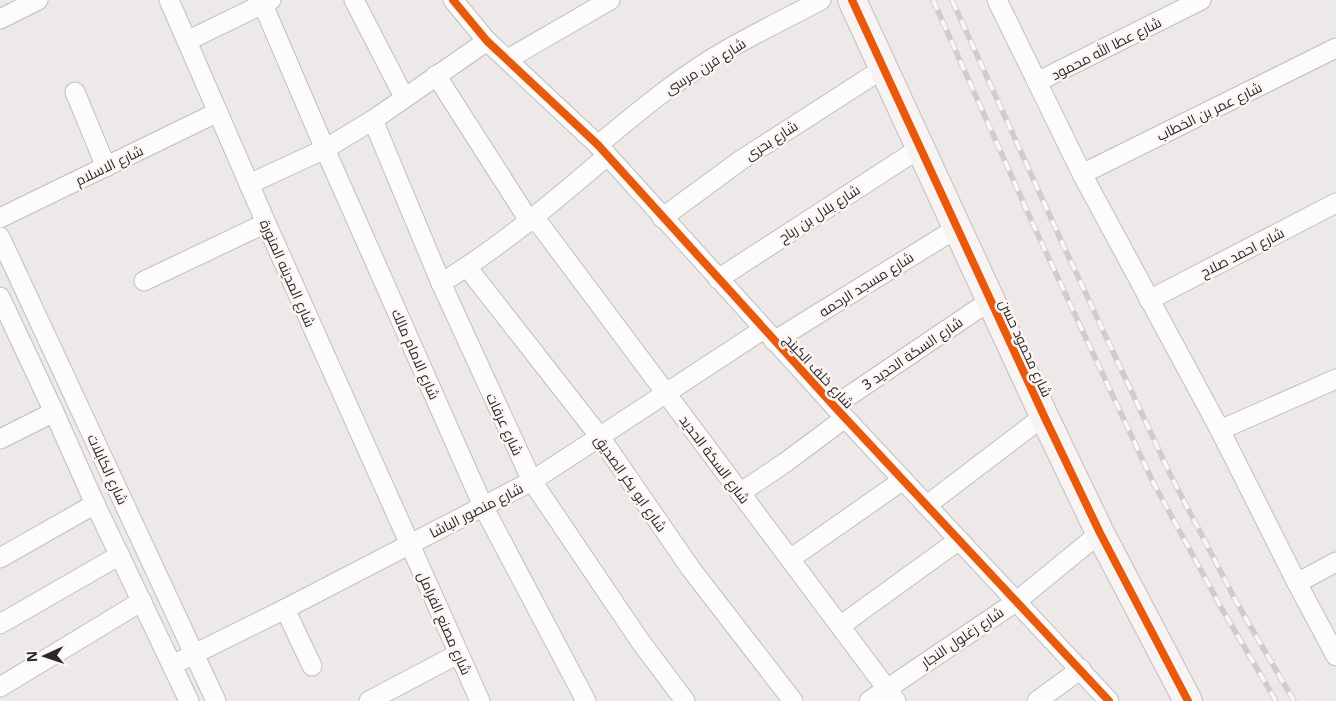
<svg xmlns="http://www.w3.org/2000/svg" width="1336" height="701" viewBox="0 0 1336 701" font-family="'Noto Sans',Cairo,sans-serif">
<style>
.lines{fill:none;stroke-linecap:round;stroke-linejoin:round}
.street-casing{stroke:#c1bfbe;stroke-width:21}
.secondary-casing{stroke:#c1bfbe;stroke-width:30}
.street{stroke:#fcfcfc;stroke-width:19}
.secondary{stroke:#f8f4f3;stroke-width:28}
.rail-casing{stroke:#cdcdcd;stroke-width:5.5}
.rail{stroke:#fcf5f4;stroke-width:4;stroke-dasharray:11;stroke-linecap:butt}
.cycleway-casing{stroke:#fcf5f4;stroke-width:11}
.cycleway{stroke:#e8590c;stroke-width:8}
.labels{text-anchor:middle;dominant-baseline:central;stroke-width:5;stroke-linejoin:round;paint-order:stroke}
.street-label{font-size:14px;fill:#2a2827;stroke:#fcf5f4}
</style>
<rect width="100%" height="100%" fill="#ece9e8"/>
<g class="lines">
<defs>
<g id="street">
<path d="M169,0L266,223L480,701"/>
<path d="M261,0L325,149L483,506L586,701"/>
<path d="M354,0L404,97"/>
<path d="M453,0L487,41L598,145L834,406L1109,701"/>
<path d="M997,0L1082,174L1220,430L1297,583L1336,656"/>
<path d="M0,19L38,0"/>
<path d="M187,41L271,0"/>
<path d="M508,59L610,0"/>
<path d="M436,75L530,222"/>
<path d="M1037,82L1201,0"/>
<path d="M75,92L106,167"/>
<path d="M373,120L441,283L532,481L640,641L685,701"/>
<path d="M598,145C640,110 682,75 730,48C760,31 791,16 821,0"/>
<path d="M1082,174L1336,48"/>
<path d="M249,184L325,149L373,120L487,41"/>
<path d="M0,218L218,112"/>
<path d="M535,218L896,701"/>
<path d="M662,218L741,160L884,68"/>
<path d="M0,237L216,701"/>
<path d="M467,267L600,437L691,569L793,701"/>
<path d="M718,279L920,148"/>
<path d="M144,281L266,223"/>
<path d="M441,283C502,246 553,202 607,156"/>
<path d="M0,297L54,412L95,504L189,701"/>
<path d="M1149,300L1336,203"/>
<path d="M774,341L957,228"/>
<path d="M834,406L991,300"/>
<path d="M1220,430L1336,379"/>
<path d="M0,439L54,412"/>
<path d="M740,493L786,462L845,418"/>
<path d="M927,505L1044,416"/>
<path d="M0,558L95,504"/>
<path d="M790,559L903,480"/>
<path d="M1297,583L1336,562"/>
<path d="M285,609L312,666"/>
<path d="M0,624L120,555"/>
<path d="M840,626L959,540"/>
<path d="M172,665L285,609L532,481L764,329"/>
<path d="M0,687L142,601"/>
<path d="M369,701L458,654"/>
<path d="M869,701L1017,601L1100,533"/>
<path d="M1037,701L1081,669"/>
</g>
<path id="secondary" d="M852,0L1044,416L1100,533L1188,701"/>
</defs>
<!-- street casing -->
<use href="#street" class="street-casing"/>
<!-- secondary casing -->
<use href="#secondary" class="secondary-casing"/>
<!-- street -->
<use href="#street" class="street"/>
<!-- secondary -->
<use href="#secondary" class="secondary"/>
<defs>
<g id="rail">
<path d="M933,0L1037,233L1153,482L1222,609L1276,701"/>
<path d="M952,0L1065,249L1171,476L1237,603L1294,701"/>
</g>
</defs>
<!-- rail casing -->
<use href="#rail" class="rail-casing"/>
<!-- rail -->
<use href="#rail" class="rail"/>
<defs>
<g id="cycleway">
<path d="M453,0L487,41L598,145L834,406L1109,701"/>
<path d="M852,0L1044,416L1100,533L1188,701"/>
</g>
</defs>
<!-- cycleway casing -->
<use href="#cycleway" class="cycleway-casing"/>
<!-- cycleway -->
<use href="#cycleway" class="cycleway"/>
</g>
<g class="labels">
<!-- street labels -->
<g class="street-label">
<text transform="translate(1106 48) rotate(-27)">شارع عطا الله محمود</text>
<text transform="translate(705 66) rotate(-32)">شارع فرن مرسى</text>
<text transform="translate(1209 111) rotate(-26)">شارع عمر بن الخطاب</text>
<text transform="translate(771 140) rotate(-33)">شارع بحرى</text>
<text transform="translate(109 165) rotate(-26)">شارع الاسلام</text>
<text transform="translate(819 213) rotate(-33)">شارع بلال بن رباح</text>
<text transform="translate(1242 252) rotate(-27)">شارع احمد صلاح</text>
<text transform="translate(288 273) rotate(66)">شارع المدينه المنورة</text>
<text transform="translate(866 284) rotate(-32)">شارع مسجد الرحمه</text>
<text transform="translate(1026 348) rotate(65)">شارع محمود حسن</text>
<text transform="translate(912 353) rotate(-34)">شارع السكة الحديد 3</text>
<text transform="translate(416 354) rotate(66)">شارع الامام مالك</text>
<text transform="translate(819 371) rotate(47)">شارع خلف الكينج</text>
<text transform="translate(505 424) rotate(65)">شارع عرفات</text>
<text transform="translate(715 459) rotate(53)">شارع السكة الحديد</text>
<text transform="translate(108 469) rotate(65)">شارع الكابلات</text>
<text transform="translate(631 483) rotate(55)">شارع ابو بكر الصديق</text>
<text transform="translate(476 510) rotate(-27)">شارع منصور الباشا</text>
<text transform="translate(445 623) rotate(66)">شارع مصنع الفرامل</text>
<text transform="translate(962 637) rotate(-34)">شارع زغلول النجار</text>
</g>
</g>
<!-- north arrow -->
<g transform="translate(45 656) rotate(267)" stroke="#fcf5f4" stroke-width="4" paint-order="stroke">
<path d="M0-4L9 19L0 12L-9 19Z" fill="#2a2827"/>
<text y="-8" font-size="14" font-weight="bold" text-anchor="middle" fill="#2a2827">N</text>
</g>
</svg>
